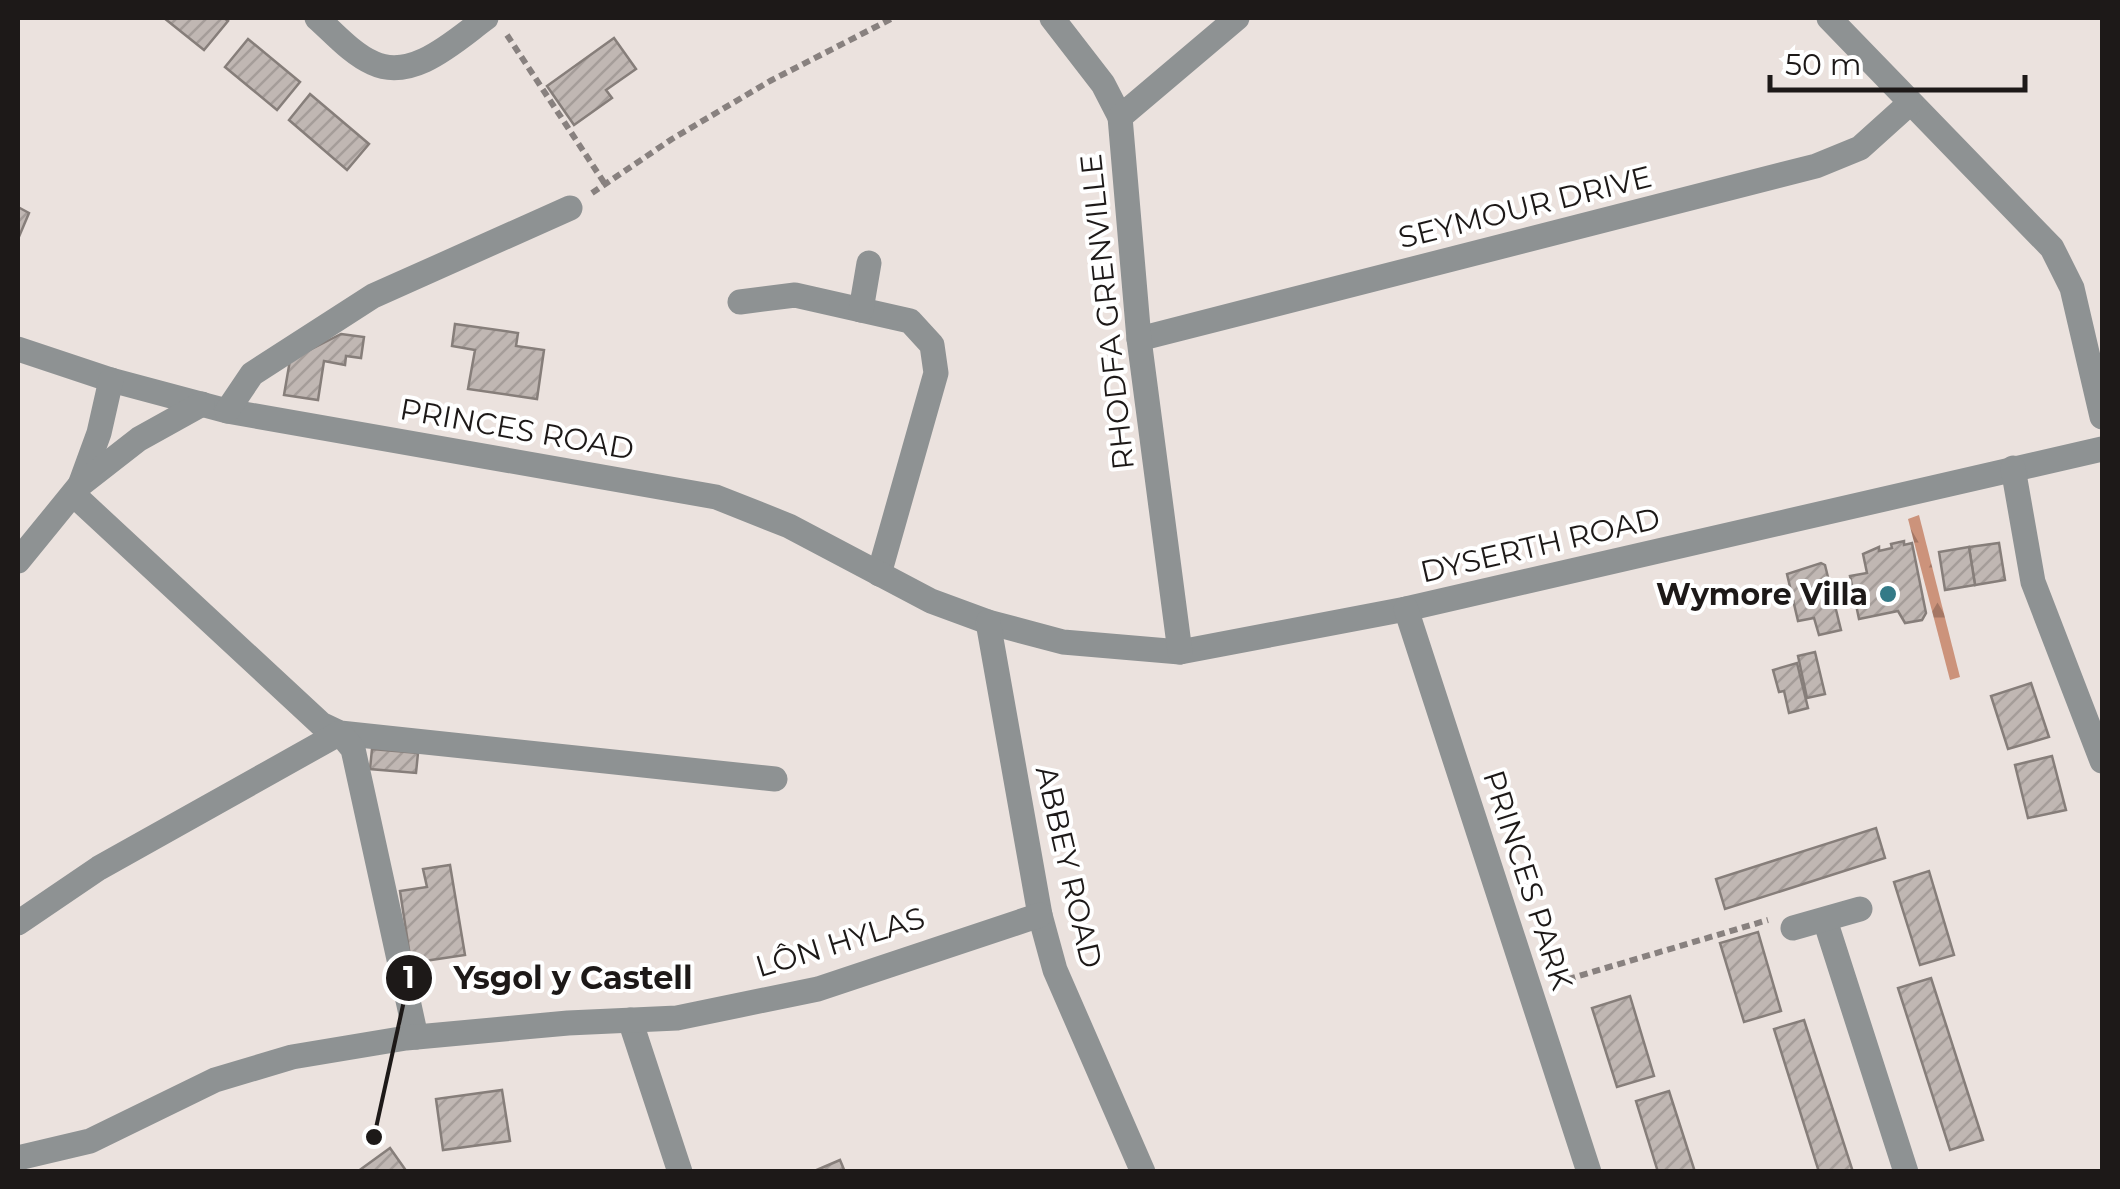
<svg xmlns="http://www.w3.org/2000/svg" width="2120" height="1189" viewBox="0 0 2120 1189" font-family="Montserrat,sans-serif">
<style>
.forest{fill:url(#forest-firs)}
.building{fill:url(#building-hatch);stroke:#867e7a;stroke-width:2.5}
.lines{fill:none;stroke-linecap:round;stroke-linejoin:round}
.path{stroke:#88817f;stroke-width:6;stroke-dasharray:8 5;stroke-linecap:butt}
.minor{stroke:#8e9293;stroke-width:25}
.poi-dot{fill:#347a87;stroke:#fff;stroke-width:4}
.labels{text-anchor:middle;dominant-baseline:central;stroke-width:8;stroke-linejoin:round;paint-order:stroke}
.street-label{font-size:30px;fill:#1d1918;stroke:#fff}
.poi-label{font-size:30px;font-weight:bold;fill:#1d1918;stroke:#fff;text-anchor:end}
.leader{fill:none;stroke:#1d1918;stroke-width:4}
.callout-dot{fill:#1d1918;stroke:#fff;stroke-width:4}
.mark-label{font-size:30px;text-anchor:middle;font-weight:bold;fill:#fff}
.callout-label{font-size:32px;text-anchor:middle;font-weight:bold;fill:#1d1918;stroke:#fff;stroke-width:8;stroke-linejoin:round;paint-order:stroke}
</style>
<defs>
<pattern id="forest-firs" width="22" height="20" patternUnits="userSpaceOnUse" patternTransform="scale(2.5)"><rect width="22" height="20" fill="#cc937b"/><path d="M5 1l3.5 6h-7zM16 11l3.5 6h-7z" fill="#a57764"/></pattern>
<pattern id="building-hatch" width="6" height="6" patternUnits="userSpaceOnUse" patternTransform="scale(2.5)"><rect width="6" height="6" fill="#c0b7b3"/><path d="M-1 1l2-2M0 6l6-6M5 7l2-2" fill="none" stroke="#a59d99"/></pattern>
</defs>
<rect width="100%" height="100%" fill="#ebe2de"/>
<!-- forest -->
<path class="forest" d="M1919,515L1960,677L1950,680L1908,519Z"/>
<!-- building -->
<g class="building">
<path d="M164,18H224L228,21L204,50Z"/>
<path d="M614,38L636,69L606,90L612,98L574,125L547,86Z"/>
<path d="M248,39L300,82L277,110L225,67Z"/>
<path d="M310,94L369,144L347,170L289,120Z"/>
<path d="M18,207L29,213L18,239Z"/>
<path d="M455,324L518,333L516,346L544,350L537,399L468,389L475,350L452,346Z"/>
<path d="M341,334L364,337L361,358L346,356L345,365L324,361L318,400L284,395L290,360Z"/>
<path d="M1904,541V545L1912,543L1926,613L1922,620L1905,623L1898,611L1859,619L1850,576L1867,573L1863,554L1879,547V551L1892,548L1891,544Z"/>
<path d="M1999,543L2005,580L1975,585L1969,547Z"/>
<path d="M1969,547L1975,585L1945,590L1939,552Z"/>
<path d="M1821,563L1825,565L1841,630L1819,635L1814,618L1798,621L1787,574Z"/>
<path d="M1815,652L1825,694L1807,698L1798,656Z"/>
<path d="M1797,663L1808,708L1789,713L1784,691L1779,692L1773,670Z"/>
<path d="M2031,683L2049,737L2008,749L1991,696Z"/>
<path d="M372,749L418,753L416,773L370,769Z"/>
<path d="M2052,756L2066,810L2028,818L2015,765Z"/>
<path d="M1876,828L1885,858L1725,909L1716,879Z"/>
<path d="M450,865L465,955L411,963L400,891L427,887L423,869Z"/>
<path d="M1929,871L1954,955L1920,965L1894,882Z"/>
<path d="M1758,932L1781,1011L1744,1022L1720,943Z"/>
<path d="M1931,978L1983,1140L1950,1150L1898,988Z"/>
<path d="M1630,996L1654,1076L1617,1087L1592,1008Z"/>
<path d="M1804,1020L1853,1172H1819L1774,1029Z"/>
<path d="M502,1090L510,1141L443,1150L436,1099Z"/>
<path d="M1669,1091L1695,1172H1658L1636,1101Z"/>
<path d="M390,1148L407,1172H357Z"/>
<path d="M840,1160L845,1172H812Z"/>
</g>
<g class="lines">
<!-- path -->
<g class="path">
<path d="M507,35L605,184"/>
<path d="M592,193L672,139L770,81L893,18"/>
<path d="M1555,983L1768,920"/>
</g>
<!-- minor -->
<g class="minor">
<path d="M317,18C333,32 352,54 373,63C413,82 457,39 486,18"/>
<path d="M1052,18L1103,84L1120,117"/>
<path d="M1829,18L2052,248L2072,288L2102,417"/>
<path d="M740,302L795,295L910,321L932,345L936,373L879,574"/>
<path d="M861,310L869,263"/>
<path d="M1139,339L1816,166L1860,148L1910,103"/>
<path d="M18,349L111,380L227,411L716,497L789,526L931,601L988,622L1063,642L1180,652L1406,609L2102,449"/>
<path d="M227,411L252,374L373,296L570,208"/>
<path d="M2013,468L2033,582L2102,761"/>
<path d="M80,485L99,433L111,380"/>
<path d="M74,495L321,724L340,733L775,779"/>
<path d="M18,561L80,485L139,439L202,404"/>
<path d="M1406,609L1589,1172"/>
<path d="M988,622L1040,915L1055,970L1143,1172"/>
<path d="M1180,652L1139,339L1120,117L1237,18"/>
<path d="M1825,920L1906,1172"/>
<path d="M18,923L99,868L340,733L353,749L416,1037"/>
<path d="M1793,928L1860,909"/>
<path d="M630,1020L680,1172"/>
<path d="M18,1158L90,1141L215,1080L292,1057L406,1038L568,1023L677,1018L818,989L1040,915"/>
</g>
</g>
<!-- markers -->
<circle class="poi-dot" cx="1888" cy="594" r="10"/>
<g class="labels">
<!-- street labels -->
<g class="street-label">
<text transform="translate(1525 207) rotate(-14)">SEYMOUR DRIVE</text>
<text transform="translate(1107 312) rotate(-96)">RHODFA GRENVILLE</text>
<text transform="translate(517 429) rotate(10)">PRINCES ROAD</text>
<text transform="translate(1540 545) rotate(-13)">DYSERTH ROAD</text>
<text transform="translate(1069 867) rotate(77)">ABBEY ROAD</text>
<text transform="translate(1528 880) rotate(72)">PRINCES PARK</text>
<text transform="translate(840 942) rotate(-17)">LÔN HYLAS</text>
</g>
<!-- poi labels -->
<g class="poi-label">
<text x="1868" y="594">Wymore Villa</text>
</g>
</g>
<!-- callouts -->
<path class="leader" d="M374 1137L409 978"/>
<g class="callout-dot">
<circle cx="374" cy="1137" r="10"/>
<circle cx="409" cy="978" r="25"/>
</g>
<g class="mark-label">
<text x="409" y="988">1</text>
</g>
<g class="callout-label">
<text x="573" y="989">Ysgol y Castell</text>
</g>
<!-- border -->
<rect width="2120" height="1189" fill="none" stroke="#1d1918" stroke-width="40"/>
<!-- scale -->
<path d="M1770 75v15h255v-15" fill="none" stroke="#1d1918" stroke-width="5"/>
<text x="1785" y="75" font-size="30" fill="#1d1918" stroke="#ffffff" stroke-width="8" paint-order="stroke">50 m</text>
</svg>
